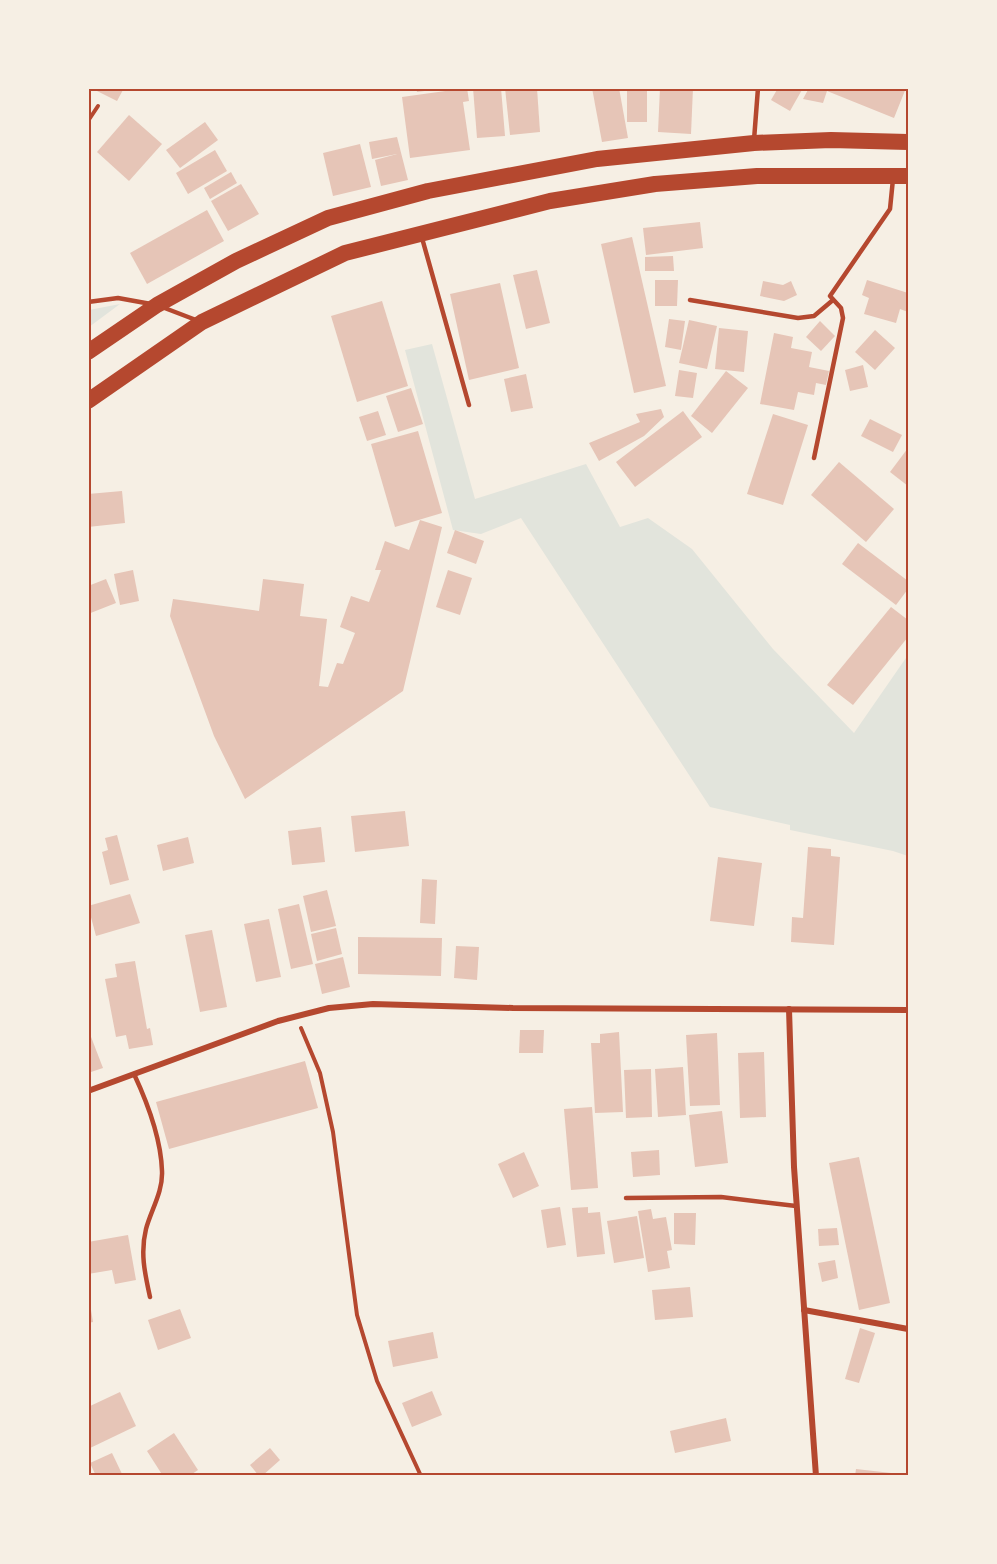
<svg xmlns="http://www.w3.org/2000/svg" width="997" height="1564" viewBox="0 0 997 1564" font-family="Georgia,serif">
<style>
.green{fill:#e2e4dc}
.building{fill:#e6c5b7}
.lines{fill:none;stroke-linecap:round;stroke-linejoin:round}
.path{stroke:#b5482f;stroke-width:4}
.service{stroke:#b5482f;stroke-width:4.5}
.minor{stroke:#b5482f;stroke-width:6}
.trunk{stroke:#b5482f;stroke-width:16}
.neatline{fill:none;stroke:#b5482f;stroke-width:2}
</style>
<rect width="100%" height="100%" fill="#f6efe4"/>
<!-- green -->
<g class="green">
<path d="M120,304L89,327V310Z"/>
<path d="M432,344L475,499L586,464L620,527L648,518L692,549L773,649L854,733L908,655V856L893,851L790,830V825L710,807L521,518L481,534L453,530L405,350Z"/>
</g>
<!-- building -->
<g class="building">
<path d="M91,88H124L117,101Z"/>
<path d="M416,88H432V90L417,92Z"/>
<path d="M467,88L469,101L463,102L470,150L410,158L402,97Z"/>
<path d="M473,88H501L505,136L477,138Z"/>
<path d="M505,88H537L540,132L510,135Z"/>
<path d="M592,88H619L628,138L602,142Z"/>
<rect x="627" y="88" width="20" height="34"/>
<path d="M660,88H693L691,134L658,132Z"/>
<path d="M778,88H803L790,111L771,100Z"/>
<path d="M809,88H906L894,118L827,91L823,103L803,99Z"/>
<path d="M129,115L162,144L129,181L97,152Z"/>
<path d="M205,122L218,140L180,168L166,150Z"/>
<path d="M397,137L408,180L381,186L375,160L397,154L372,159L369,142Z"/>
<path d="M360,144L371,187L333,196L323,153Z"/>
<path d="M215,150L227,171L188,194L176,173Z"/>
<path d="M231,172L237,183L210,199L204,188Z"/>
<path d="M241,184L259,214L228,231L211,201Z"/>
<path d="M207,210L224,241L147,284L130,253Z"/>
<path d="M700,222L703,248L646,255L643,228Z"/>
<path d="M632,237L666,386L634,393L601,244Z"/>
<path d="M673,256L674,271H645V257Z"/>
<path d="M537,270L550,323L526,329L513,275Z"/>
<path d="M655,280H678L677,306H655Z"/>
<path d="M867,280L908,293V312L900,309L896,323L864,314L869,298L862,295Z"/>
<path d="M763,281L783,285L791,281L797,295L784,301L760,296Z"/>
<path d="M500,283L519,368L469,380L450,294Z"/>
<path d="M382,301L408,386L357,402L331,316Z"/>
<path d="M669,319L685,321L681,350L665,347Z"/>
<path d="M689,320L717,326L707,369L679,363Z"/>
<path d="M820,321L835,336L821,351L806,337Z"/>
<path d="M719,328L748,331L744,372L715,369Z"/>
<path d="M875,330L895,348L875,370L855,352Z"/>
<path d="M774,333L793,337L791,348L812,352L809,367L829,371L826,385L816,383L814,395L798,392L794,410L760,404Z"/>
<path d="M863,365L868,387L850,391L845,370Z"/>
<path d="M679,370L697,373L693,398L675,396Z"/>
<path d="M726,371L748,388L712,433L691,416Z"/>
<path d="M526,374L533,408L511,412L504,379Z"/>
<path d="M411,388L423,424L398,432L386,396Z"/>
<path d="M661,409L664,417L644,436L599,461L589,443L640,422L636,414Z"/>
<path d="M378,411L386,435L367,441L359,417Z"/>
<path d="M683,411L702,437L635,487L616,462Z"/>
<path d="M773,414L808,425L783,505L747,494Z"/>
<path d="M870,419L902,435L893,452L861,436Z"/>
<path d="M418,431L442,513L395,527L371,444Z"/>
<path d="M908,448V486L890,472Z"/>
<path d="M839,462L894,509L866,542L811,495Z"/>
<path d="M122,491L125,523L88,527V494Z"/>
<path d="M420,520L442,527L403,691L245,799L214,736L170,616L173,599L259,611L263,579L304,584L300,616L327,619L319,686L328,687L337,663L343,664L355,633L340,627L351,596L369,602L381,570H375L385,541L409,550Z"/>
<path d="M455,530L484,541L476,564L447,553Z"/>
<path d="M858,543L908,581V589L896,605L842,564Z"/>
<path d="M133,570L139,601L120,605L114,574Z"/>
<path d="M448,570L472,578L460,615L436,607Z"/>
<path d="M106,579L116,603L88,614V586Z"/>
<path d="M891,607L908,620V637L853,705L827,685Z"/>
<path d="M405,811L409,846L355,852L351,816Z"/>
<path d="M321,827L325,862L292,865L288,831Z"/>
<path d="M117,835L129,880L110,885L102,852L108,850L105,838Z"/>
<path d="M188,837L194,863L163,871L157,845Z"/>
<path d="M808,847L831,849V856L840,857L834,945L791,942L792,917L803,918Z"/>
<path d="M718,857L762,863L754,926L710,921Z"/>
<path d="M422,879L437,880L435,924L420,923Z"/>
<path d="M327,890L336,926L311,932L303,896Z"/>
<path d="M130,894L140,923L96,936L88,906Z"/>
<path d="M299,904L313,964L291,969L278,909Z"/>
<path d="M269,919L281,977L256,982L244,924Z"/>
<path d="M336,928L342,954L317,961L311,934Z"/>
<path d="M212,930L227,1007L200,1012L185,935Z"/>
<path d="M358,937L442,938L441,976L358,974Z"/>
<path d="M456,946L479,947L477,980L454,978Z"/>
<path d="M343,957L350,987L322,994L315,964Z"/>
<path d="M135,961L147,1029L150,1028L153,1045L129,1049L126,1035L116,1037L105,979L117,977L115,964Z"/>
<path d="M88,1029L103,1068L88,1073Z"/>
<path d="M520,1030H544L543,1053H519Z"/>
<path d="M619,1032L623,1112L595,1113L591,1043H600V1034Z"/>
<path d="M717,1033L720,1105L690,1106L686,1035Z"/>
<path d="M764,1052L766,1117L740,1118L738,1053Z"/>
<path d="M305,1061L318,1108L169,1149L156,1102Z"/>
<path d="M683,1067L686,1115L658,1117L655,1069Z"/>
<path d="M651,1069L652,1117L626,1118L624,1070Z"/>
<path d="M592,1107L598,1188L571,1190L564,1109Z"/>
<path d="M722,1111L728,1163L695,1167L689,1115Z"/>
<path d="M659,1150L660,1175L633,1177L631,1152Z"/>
<path d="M524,1152L539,1186L513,1198L498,1164Z"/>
<path d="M859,1157L890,1303L859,1310L829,1163Z"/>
<path d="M560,1207L566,1245L547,1248L541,1210Z"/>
<path d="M588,1207V1213L600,1212L605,1254L577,1257L572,1208Z"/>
<path d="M651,1209L653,1219L666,1217L672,1250L667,1251L670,1268L648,1272L638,1211Z"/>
<path d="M674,1213H696L695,1245L674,1244Z"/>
<path d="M637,1216L644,1258L614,1263L607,1221Z"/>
<path d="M837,1228L839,1245L819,1246L818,1229Z"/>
<path d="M128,1235L136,1280L115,1284L112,1270L88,1274V1242Z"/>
<path d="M835,1260L838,1278L822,1282L818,1263Z"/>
<path d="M690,1287L693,1317L655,1320L652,1290Z"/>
<path d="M90,1304L93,1322L88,1323V1305Z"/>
<path d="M180,1309L191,1338L158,1350L148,1320Z"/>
<path d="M860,1328L875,1333L859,1383L845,1379Z"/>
<path d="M433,1332L438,1358L393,1367L388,1341Z"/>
<path d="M432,1391L442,1415L412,1427L402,1403Z"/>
<path d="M120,1392L136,1426L88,1449V1407Z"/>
<path d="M726,1418L731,1441L675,1453L670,1431Z"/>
<path d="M174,1433L198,1470L189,1476H163L147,1451Z"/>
<path d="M270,1448L280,1460L262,1476H259L250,1465Z"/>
<path d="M112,1453L123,1476H96L90,1463Z"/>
<path d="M856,1469L900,1474V1476H855Z"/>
</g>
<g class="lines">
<!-- path -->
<g class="path">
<path d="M88,121L98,106"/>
<path d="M301,1028L320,1073L333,1132L357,1315L377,1381L421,1476"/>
</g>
<!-- service -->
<g class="service">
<path d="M754,140L758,88"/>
<path d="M422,238L469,405"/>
<path d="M690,300L798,318L814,316L833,300"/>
<path d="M88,302L118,298L151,304"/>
<path d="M162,307L196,320"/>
<path d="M814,458L843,318L841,308L830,296L890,209L893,179"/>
<path d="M134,1074C148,1104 161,1138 162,1171C163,1192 151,1210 146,1229C140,1253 145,1274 150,1297"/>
<path d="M626,1198L721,1197L796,1206"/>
</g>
<!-- minor -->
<g class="minor">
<path d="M789,1009L794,1167L816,1476"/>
<path d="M88,1091L278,1021L329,1008L373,1004L513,1008L908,1010"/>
<path d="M804,1310L908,1329"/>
</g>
<!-- trunk -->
<g class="trunk">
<path d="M88,352L157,305L236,261L328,218L428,191L597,159L754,143L831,140L908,142"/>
<path d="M88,401L202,322L345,253L550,201L655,184L757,176H908"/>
</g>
</g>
<!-- border -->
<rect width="997" height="1564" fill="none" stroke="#f6efe4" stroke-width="180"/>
<rect x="90" y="90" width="817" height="1384" class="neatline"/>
</svg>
